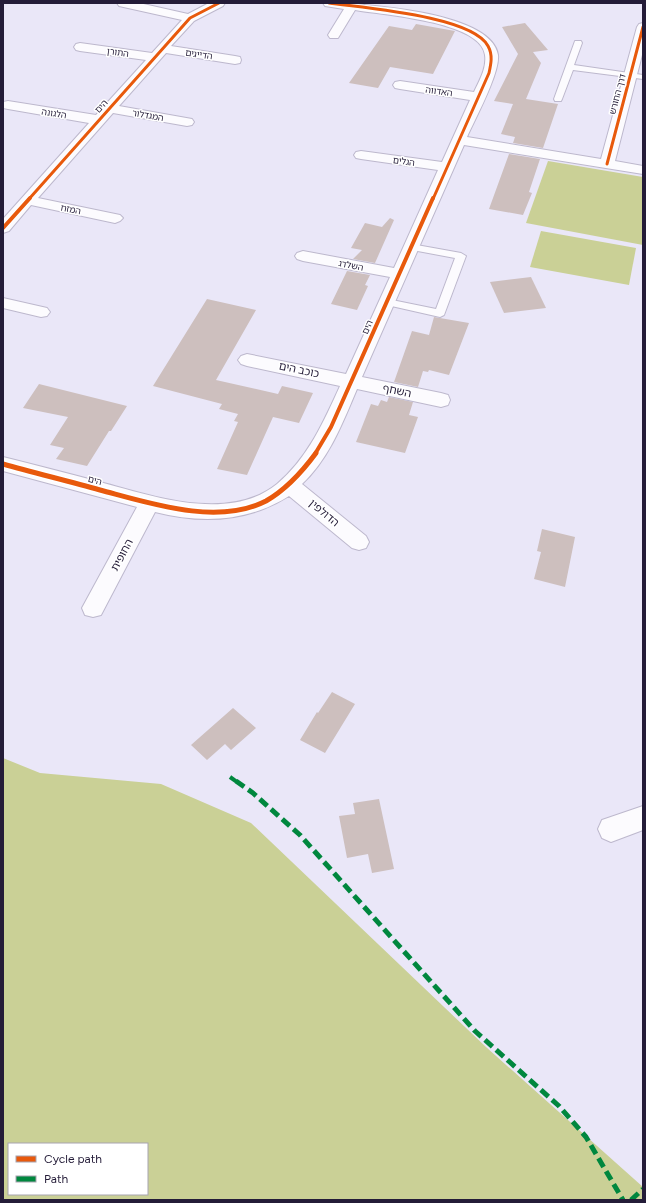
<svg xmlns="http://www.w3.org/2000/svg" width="646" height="1203" viewBox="0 0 646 1203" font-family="Figtree,'Noto Sans Hebrew',sans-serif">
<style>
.green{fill:#cad096;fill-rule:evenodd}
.building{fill:#cdbfbe}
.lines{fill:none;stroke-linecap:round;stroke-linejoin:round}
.lane-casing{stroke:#bdb8cd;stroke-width:2}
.street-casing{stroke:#bdb8cd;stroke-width:2}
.lane{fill:#fcfbfe;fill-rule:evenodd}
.street{fill:#fcfbfe;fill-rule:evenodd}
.quiet-far1{stroke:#00873e;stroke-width:4;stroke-dasharray:8 4;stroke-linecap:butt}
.quiet{stroke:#00873e;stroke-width:5;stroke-dasharray:10 5;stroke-linecap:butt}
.cycleway-far2-casing{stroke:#fff;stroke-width:4.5}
.cycleway-far1-casing{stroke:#fff;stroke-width:6}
.cycleway-casing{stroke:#fff;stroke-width:8}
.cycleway-far2{stroke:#e8590c;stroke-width:3}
.cycleway-far1{stroke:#e8590c;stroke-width:4}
.cycleway{stroke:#e8590c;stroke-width:5}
.labels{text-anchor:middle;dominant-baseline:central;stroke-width:3;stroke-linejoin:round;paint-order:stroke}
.far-street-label{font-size:9px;fill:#241c38;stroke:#fff}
.street-label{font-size:11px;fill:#241c38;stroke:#fff}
</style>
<rect width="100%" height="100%" fill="#eae7f8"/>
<!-- green -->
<g class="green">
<path d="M548,161L643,177V245L526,223Z"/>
<path d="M541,231L636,248L629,285L530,267Z"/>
<path d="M3,758L40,773L161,784L251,823L486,1047L643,1187V1200H3ZM9,1144H147V1194H9Z"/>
</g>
<!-- building -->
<g class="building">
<path d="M525,23L548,50L533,52L541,63L526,99L558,104L543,148L513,143L515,137L501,134L513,104L494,101L518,54L502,27Z"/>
<path d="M416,24L455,31L433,74L390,67L378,88L349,83L389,26L412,30Z"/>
<path d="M509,154L540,159L529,192L532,193L523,215L489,209Z"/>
<path d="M390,218L394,220L375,263L353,259L362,250L351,248L365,223L382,227Z"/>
<path d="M347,271L370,275L365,285L368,286L357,310L331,304Z"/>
<path d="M531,277L546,308L504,313L490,282Z"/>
<path d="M207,299L256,310L216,380L278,394L282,386L313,393L299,423L273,417L247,475L217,469L238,422L234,421L238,414L219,409L222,404L153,386Z"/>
<path d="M434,317L469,323L449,375L429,370L428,372L423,371L418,387L394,382L412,331L429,335Z"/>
<path d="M39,384L127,406L111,431H109L87,466L56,459L64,448L50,445L68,417L23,408Z"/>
<path d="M389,397L413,402L409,415L418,417L405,453L356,442L371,404L378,406L381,400L387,402Z"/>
<path d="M542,529L575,537L565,587L534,579L541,552L537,551Z"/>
<path d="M332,692L355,704L325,753L300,740L317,712L318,713Z"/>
<path d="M233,708L256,728L231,750L225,744L207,760L191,745Z"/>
<path d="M379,799L394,869L372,873L368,854L347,858L339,816L355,814L353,803Z"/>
</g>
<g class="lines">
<defs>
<g id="lane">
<path d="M575,41H581L582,43L574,65L643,75V79L573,70L562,99L561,101H555L554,99Z"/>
<path d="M411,244L461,253L466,256L444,315L440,317L387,305L382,302L387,299L436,309L455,258L407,249L406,247Z"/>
</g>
<g id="street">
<path d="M117,3H139L188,14L209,3H225L223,6L194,21L171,46L235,56L240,57L241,60L240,63L235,64L166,53L119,106L192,119L194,122L192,125L187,126L113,113L38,198L120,215L123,218L120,221L115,223L31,205L9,231L3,233V219L89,123L8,109L3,108V102L8,101L96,115L146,60L80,51L76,50L74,47L76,44L80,43L152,53L182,20L119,6Z"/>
<path d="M323,3C358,3 492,11 498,55C500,73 475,119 467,137L601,159L637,27L639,24L643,23V51L615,161L643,166V174L464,145L362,377L441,393L448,395L450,400L448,405L441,407L357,389C343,422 329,459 302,484L366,536L369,542L366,548L359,550L352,548L289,496C248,522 202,524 155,512L101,615L93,617L85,615L82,608L137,507L3,471V457C35,465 67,473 100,482C152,496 229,523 277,484C308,458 324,421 340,386L247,366L241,364L238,360L241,356L247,354L346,374L390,277L303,261L297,259L295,256L297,253L303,251L394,268L438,170L361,159L356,158L354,155L356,152L361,151L442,162L470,100L400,89L395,88L393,85L395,82L400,81L474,92C479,81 487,68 485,55C481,21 382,15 355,10L338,38H330L328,35L344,9L325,6Z"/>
<path d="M3,298L47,308L50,312L47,316L41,317L3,308Z"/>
<path d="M643,806V830L611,842L602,838L598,829L602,820Z"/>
</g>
</defs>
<!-- lane casing -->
<use href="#lane" class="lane-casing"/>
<!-- street casing -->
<use href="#street" class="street-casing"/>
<!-- lane -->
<use href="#lane" class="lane"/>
<!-- street -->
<use href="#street" class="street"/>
<!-- quiet-far1 -->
<path class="quiet-far1" d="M230,777L237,782"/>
<!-- quiet -->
<g class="quiet">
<path d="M236,781L253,793L300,835L475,1031L559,1106L586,1137L623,1200"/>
<path d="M631,1200L643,1189"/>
</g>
<defs>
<g id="cycleway-far2">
<path d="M329,3C363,8 472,16 488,46C493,55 491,64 489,73L433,199"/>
<path d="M607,164L643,27"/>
<path d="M29,199L190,18L219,3"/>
</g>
<g id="cycleway-far1">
<path d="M3,228L30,198"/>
<path d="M315,454L331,427L433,198"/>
</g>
<path id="cycleway" d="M3,464C35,473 68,481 100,490C149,503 217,526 266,501C287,489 302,472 316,453"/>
</defs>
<!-- cycleway-far2 casing -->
<use href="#cycleway-far2" class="cycleway-far2-casing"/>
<!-- cycleway-far1 casing -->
<use href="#cycleway-far1" class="cycleway-far1-casing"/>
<!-- cycleway casing -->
<use href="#cycleway" class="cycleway-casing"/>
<!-- cycleway-far2 -->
<use href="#cycleway-far2" class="cycleway-far2"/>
<!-- cycleway-far1 -->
<use href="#cycleway-far1" class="cycleway-far1"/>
<!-- cycleway -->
<use href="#cycleway" class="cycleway"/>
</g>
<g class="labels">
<!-- far-street labels -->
<g class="far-street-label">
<text transform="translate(118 52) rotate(8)">התורן</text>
<text transform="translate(199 54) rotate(8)">הדייגים</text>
<text transform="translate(439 91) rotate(8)">האדווה</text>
<text transform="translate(617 94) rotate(-75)">דרך החורש</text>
<text transform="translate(101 106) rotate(-48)">הים</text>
<text transform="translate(54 113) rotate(9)">הלגונה</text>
<text transform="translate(148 115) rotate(10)">המגדלור</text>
<text transform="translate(404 161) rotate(8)">הגלים</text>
<text transform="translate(71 209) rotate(11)">המזח</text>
<text transform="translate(351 265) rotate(11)">השלדג</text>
<text transform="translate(367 327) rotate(-66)">הים</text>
<text transform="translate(95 480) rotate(15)">הים</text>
</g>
<!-- street labels -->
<g class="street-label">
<text transform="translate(299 370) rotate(12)">כוכב הים</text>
<text transform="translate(397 391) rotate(12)">השחף</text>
<text transform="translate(324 513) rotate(40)">הדולפין</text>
<text transform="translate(122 555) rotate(-62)">החופית</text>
</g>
</g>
<!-- border -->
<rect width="646" height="1203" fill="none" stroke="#241c38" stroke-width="8"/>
<!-- legend -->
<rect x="8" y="1143" width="140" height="52" fill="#ffffff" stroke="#a7a4af"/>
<rect x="16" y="1156" width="20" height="6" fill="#e8590c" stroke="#a7a4af"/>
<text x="44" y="1163" font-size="12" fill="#241c38">Cycle path</text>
<rect x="16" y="1176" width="20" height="6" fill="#00873e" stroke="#a7a4af"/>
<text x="44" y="1183" font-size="12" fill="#241c38">Path</text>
</svg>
